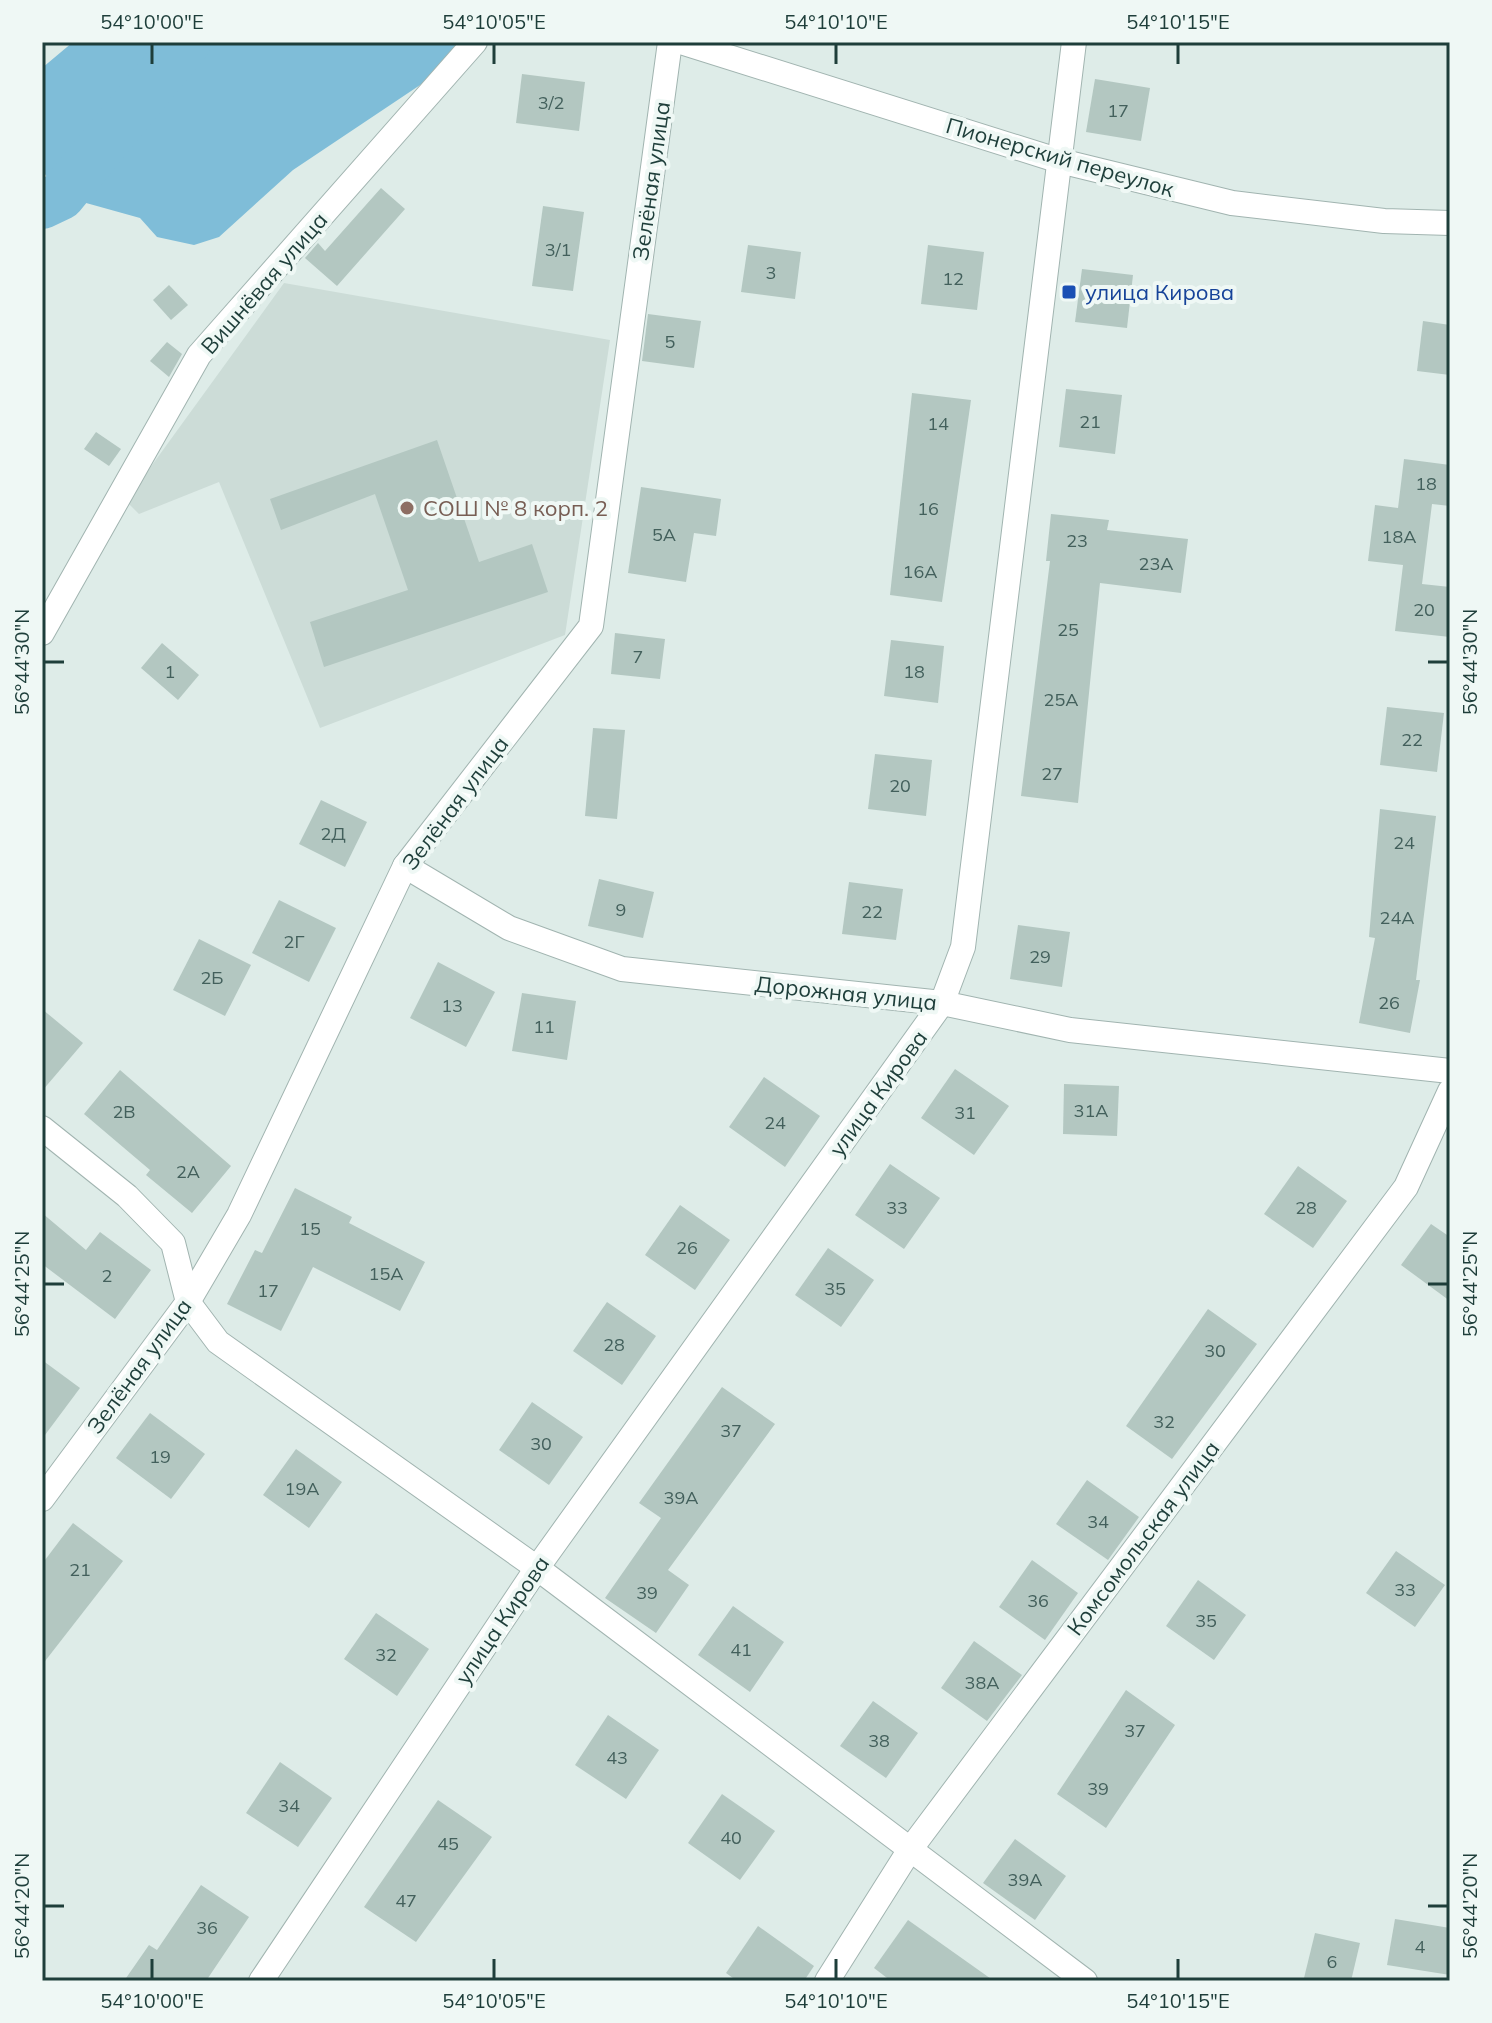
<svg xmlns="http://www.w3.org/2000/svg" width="1492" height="2023" viewBox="0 0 1492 2023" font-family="Mulish,sans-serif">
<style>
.built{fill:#ccdcd7}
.water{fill:#7fbdd8}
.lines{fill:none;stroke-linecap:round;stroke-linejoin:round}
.river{stroke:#7fbdd8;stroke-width:48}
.building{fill:#b3c7c1}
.minor-casing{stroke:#a1b4b0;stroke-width:26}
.minor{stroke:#fff;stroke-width:24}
.ticks{fill:none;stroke:#1e3e3a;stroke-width:3}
.transit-dot{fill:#1a4fb4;stroke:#eff8f5;stroke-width:3}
.education-dot{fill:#8d6e63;stroke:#eff8f5;stroke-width:3}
.labels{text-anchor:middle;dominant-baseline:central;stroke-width:8;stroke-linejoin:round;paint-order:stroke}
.number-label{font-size:18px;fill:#43605c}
.street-label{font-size:22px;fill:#1e3e3a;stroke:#eff8f5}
.transit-label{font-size:22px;fill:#164399;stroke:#eff8f5;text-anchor:start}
.education-label{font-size:22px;fill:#785e54;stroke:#eff8f5;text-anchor:start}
.neatline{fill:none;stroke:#1e3e3a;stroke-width:3}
.ticks-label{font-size:20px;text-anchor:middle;fill:#1e3e3a}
</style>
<rect width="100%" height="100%" fill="#deece8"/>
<!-- built -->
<path class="built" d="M284,283L610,340L565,635L320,728L219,482L139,514L126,501Z"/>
<!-- water -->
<path class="water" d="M73,42H457V44L453,63L293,170L219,237L194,245L157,237L140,218L61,196L42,170V68Z"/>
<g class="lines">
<!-- river -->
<path class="river" d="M42,205L61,196L187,42"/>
</g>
<!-- building -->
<g class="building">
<path d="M522,74L585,82L579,131L516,123Z"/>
<path d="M1095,79L1150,88L1141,141L1086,132Z"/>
<path d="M381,188L405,209L337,286L305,258L318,243L325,251Z"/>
<path d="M543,206L584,212L573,291L532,286Z"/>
<path d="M748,245L801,252L795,299L741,292Z"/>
<path d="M928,245L984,252L977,310L921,304Z"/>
<path d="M1082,269L1133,275L1127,328L1075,322Z"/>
<path d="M169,285L188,305L171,320L153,300Z"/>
<path d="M648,314L701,321L694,368L642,361Z"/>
<path d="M1423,321L1450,325V375L1417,371Z"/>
<path d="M167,342L182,354L169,377L150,361Z"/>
<path d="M1066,389L1122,395L1115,454L1059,447Z"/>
<path d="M912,393L971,400L942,602L890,595Z"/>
<path d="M96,432L121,449L109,466L84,449Z"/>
<path d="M437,440L479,562L532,544L548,592L324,667L310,622L408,590L375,494L281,530L270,499Z"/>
<path d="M1404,459L1450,465V506L1432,504L1422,584L1450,587V637L1395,631L1403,565L1368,561L1375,505L1398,508Z"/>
<path d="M641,487L721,499L716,536L694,533L686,582L628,573Z"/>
<path d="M1051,514L1109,520L1107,530L1188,539L1181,593L1100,583L1078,803L1021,796L1050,561H1046Z"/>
<path d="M615,633L665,639L660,679L611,674Z"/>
<path d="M891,640L944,646L938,703L884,696Z"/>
<path d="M162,643L199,675L178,700L141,668Z"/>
<path d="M1387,707L1444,713L1437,772L1380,765Z"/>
<path d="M593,728L625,730L617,819L585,816Z"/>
<path d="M875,754L932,760L926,816L868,809Z"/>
<path d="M321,800L367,822L345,867L299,844Z"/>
<path d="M1380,809L1436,816L1416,980H1420L1410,1033L1359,1023L1375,938L1369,937Z"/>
<path d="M599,879L654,892L643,938L588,926Z"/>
<path d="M849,882L903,889L896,940L842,934Z"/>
<path d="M279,900L336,928L309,982L252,953Z"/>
<path d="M1018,925L1070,932L1062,987L1010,979Z"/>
<path d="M199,939L251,965L225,1016L173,990Z"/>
<path d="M438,962L495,992L466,1047L410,1018Z"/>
<path d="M522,993L576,1001L567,1060L512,1051Z"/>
<path d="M42,1009L83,1043L42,1091Z"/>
<path d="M955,1069L1009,1106L974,1155L921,1118Z"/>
<path d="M120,1070L231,1166L192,1213L146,1175L150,1170L84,1114Z"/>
<path d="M764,1077L820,1116L785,1167L729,1127Z"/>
<path d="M1064,1084L1119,1086L1117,1136L1063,1134Z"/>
<path d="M890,1164L940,1198L904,1249L855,1215Z"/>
<path d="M1298,1166L1347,1201L1313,1248L1264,1214Z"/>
<path d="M295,1188L352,1217L349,1223L425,1262L400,1311L313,1267L281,1331L227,1304L255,1250L262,1253Z"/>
<path d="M680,1205L730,1240L695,1290L645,1255Z"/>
<path d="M42,1213L86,1250L100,1232L151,1270L115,1319L42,1264Z"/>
<path d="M1431,1224L1450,1237V1301L1401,1265Z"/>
<path d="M828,1248L874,1280L841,1327L795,1295Z"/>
<path d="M607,1302L656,1336L622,1385L573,1351Z"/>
<path d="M1208,1309L1257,1344L1172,1459L1126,1426Z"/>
<path d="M42,1360L80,1388L42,1439Z"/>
<path d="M722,1387L775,1424L668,1570L689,1585L656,1633L605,1598L661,1518L639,1503Z"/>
<path d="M532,1402L583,1437L549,1485L499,1450Z"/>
<path d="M150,1413L205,1454L171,1499L116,1458Z"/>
<path d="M296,1449L342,1482L309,1528L263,1495Z"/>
<path d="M1087,1480L1139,1517L1108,1560L1056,1524Z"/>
<path d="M73,1523L123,1561L42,1665V1564Z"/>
<path d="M1396,1551L1445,1585L1415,1627L1366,1593Z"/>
<path d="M1032,1560L1078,1593L1045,1640L999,1607Z"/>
<path d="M1198,1580L1246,1615L1214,1660L1166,1626Z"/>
<path d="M733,1606L784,1642L750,1692L698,1655Z"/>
<path d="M376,1613L429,1649L397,1696L344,1659Z"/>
<path d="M974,1641L1022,1675L987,1721L941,1688Z"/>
<path d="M1126,1690L1175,1725L1106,1828L1057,1794Z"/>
<path d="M873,1701L918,1733L886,1778L840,1746Z"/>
<path d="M608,1715L659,1750L626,1799L575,1765Z"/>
<path d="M280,1762L332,1798L298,1847L246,1813Z"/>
<path d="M722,1794L775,1831L740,1880L688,1843Z"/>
<path d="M438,1800L492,1837L416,1942L364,1907Z"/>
<path d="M1015,1839L1066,1876L1035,1920L983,1883Z"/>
<path d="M201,1885L249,1917L206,1981H124L149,1945L157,1950Z"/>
<path d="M1395,1919L1450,1928V1975L1387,1965Z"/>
<path d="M908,1920L994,1981H891L874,1968Z"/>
<path d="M758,1926L814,1966L804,1981H737L726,1973Z"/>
<path d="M1315,1933L1360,1943L1351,1981L1304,1978Z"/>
</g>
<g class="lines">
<defs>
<g id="minor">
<path d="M681,42L1060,161L1232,203L1384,221L1450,223"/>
<path d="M42,633L199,355L475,42"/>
<path d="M405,866L509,928L622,969L942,1003L1070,1030L1450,1071"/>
<path d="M42,1128L127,1196L173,1243L188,1302L218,1342L537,1568L1085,1981"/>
<path d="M42,1499L188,1302L239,1215L405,866L591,626L670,42"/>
<path d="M261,1981L537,1568L942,1003L963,947L1074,42"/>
<path d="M827,1981L909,1851L1406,1187L1450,1091"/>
</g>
</defs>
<!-- minor casing -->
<use href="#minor" class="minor-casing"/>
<!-- minor -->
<use href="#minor" class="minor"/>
</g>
<!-- ticks -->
<path class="ticks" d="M152,44V64M494,44V64M836,44V64M1178,44V64M44,662H64M1428,662H1448M44,1284H64M1428,1284H1448M44,1906H64M1428,1906H1448M152,1959V1979M494,1959V1979M836,1959V1979M1178,1959V1979"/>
<!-- markers -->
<rect class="transit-dot" x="1061" y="284" width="16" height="16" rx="4"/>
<circle class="education-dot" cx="407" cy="508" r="8"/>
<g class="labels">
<!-- number labels -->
<g class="number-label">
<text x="551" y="102">3/2</text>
<text x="1118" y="110">17</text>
<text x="558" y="249">3/1</text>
<text x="771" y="272">3</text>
<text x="953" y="278">12</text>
<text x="670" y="341">5</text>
<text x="1090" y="421">21</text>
<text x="938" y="423">14</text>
<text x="1426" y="483">18</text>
<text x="928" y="508">16</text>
<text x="664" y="534">5А</text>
<text x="1399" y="536">18А</text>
<text x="1077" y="540">23</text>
<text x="1156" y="563">23А</text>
<text x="920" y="571">16А</text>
<text x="1424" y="609">20</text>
<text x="1068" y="629">25</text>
<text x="638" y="656">7</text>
<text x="170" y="671">1</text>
<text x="914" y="671">18</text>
<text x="1061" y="699">25А</text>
<text x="1412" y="739">22</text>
<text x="1052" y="773">27</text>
<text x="900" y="785">20</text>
<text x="333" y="833">2Д</text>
<text x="1404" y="842">24</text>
<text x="621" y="909">9</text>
<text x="872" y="911">22</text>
<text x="1397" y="917">24А</text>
<text x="294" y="941">2Г</text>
<text x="1040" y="956">29</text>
<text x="212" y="977">2Б</text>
<text x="1389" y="1002">26</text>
<text x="452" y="1005">13</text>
<text x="544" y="1026">11</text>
<text x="1091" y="1110">31А</text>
<text x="124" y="1111">2В</text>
<text x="965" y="1112">31</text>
<text x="775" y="1122">24</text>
<text x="188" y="1171">2А</text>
<text x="897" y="1207">33</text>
<text x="1306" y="1207">28</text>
<text x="310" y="1228">15</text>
<text x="687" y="1247">26</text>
<text x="386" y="1273">15А</text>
<text x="107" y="1275">2</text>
<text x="835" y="1288">35</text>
<text x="268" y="1290">17</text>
<text x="614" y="1344">28</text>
<text x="1215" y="1350">30</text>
<text x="1164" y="1421">32</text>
<text x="731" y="1430">37</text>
<text x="541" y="1443">30</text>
<text x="160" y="1456">19</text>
<text x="302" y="1488">19А</text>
<text x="681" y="1497">39А</text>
<text x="1098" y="1521">34</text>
<text x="80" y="1569">21</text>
<text x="1405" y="1589">33</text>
<text x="647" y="1592">39</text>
<text x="1038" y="1600">36</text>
<text x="1206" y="1620">35</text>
<text x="741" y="1649">41</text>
<text x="386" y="1654">32</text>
<text x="982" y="1682">38А</text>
<text x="1135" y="1730">37</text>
<text x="879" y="1740">38</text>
<text x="617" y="1757">43</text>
<text x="1098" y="1788">39</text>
<text x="289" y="1805">34</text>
<text x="731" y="1837">40</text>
<text x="448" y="1843">45</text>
<text x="1025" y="1879">39А</text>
<text x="406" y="1900">47</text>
<text x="207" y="1927">36</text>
<text x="1420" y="1946">4</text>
<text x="1332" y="1961">6</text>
</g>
<!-- street labels -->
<g class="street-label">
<text transform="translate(1060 157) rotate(16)">Пионерский переулок</text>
<text transform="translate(651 181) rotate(-82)">Зелёная улица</text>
<text transform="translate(264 283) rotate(-49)">Вишнёвая улица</text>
<text transform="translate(455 803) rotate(-53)">Зелёная улица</text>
<text transform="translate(846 993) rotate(6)">Дорожная улица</text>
<text transform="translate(878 1093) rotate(-54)">улица Кирова</text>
<text transform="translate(139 1366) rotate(-54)">Зелёная улица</text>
<text transform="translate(1143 1538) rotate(-53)">Комсомольская улица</text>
<text transform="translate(502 1620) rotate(-56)">улица Кирова</text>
</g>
<!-- transit labels -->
<g class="transit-label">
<text x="1085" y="292">улица Кирова</text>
</g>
<!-- education labels -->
<g class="education-label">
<text x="423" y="508">СОШ № 8 корп. 2</text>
</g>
</g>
<!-- border -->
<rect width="1492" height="2023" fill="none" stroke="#eff8f5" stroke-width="88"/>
<rect x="44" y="44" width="1404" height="1935" class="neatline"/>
<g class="ticks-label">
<text x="152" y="29">54°10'00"E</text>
<text x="494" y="29">54°10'05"E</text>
<text x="836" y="29">54°10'10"E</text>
<text x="1178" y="29">54°10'15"E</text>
<text transform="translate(22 662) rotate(-90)" y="7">56°44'30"N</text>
<text transform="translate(1470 662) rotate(-90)" y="7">56°44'30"N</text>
<text transform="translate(22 1284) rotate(-90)" y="7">56°44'25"N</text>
<text transform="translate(1470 1284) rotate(-90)" y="7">56°44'25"N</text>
<text transform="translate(22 1906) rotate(-90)" y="7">56°44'20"N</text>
<text transform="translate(1470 1906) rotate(-90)" y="7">56°44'20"N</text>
<text x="152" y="2008">54°10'00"E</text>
<text x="494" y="2008">54°10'05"E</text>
<text x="836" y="2008">54°10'10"E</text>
<text x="1178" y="2008">54°10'15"E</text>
</g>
</svg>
